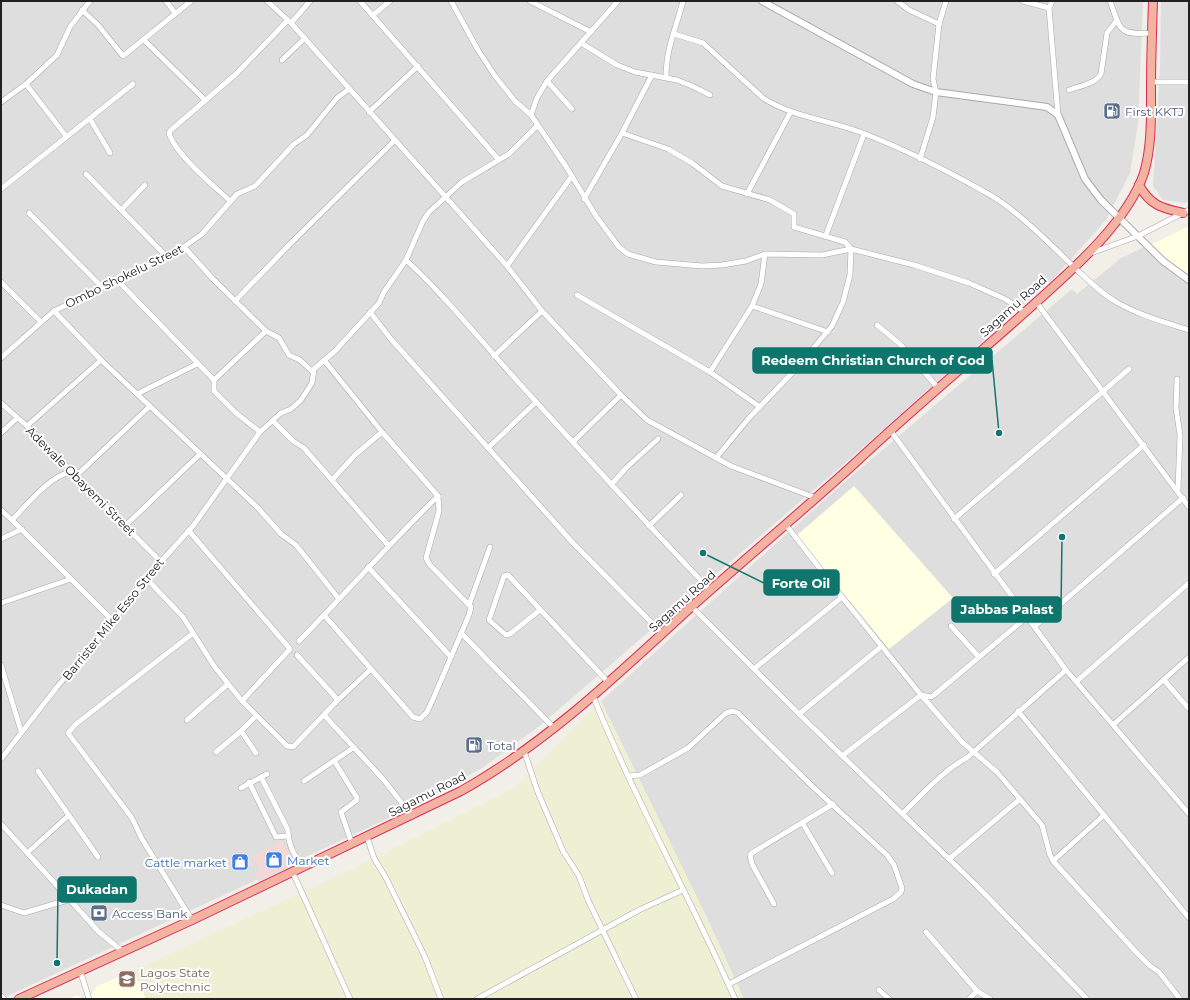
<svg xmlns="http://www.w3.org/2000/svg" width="1190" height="1000" viewBox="0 0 1190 1000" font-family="Montserrat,sans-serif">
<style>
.residential{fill:#dfdede}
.commercial{fill:#f2d9d7}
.education{fill:#feffe3}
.farmland{fill:#edf0d3}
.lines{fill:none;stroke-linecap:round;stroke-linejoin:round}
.minor-casing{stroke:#a8a8a8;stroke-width:6}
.tertiary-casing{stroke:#a8a8a8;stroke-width:8}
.trunk-casing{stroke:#dd275f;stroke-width:10}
.minor{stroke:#fff;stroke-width:5}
.tertiary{stroke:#fff;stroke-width:6}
.trunk{stroke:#f2b4a0;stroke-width:8}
.labels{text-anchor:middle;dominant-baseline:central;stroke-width:4;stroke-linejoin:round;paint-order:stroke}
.service-label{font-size:12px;fill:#4e5e75;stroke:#fff;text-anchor:start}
.street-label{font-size:12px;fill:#212121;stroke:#fff}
.shop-label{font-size:12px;fill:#366cbe;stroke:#fff;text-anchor:start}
.education-label{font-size:12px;fill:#785e54;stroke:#fff;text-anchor:start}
.leader{fill:none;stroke:#0f766e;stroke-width:1.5}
.callout-dot{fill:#0f766e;stroke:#fff;stroke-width:1.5}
.callout{fill:#0f766e;stroke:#0f766e;stroke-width:1.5}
.callout-label{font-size:13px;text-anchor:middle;font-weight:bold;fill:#fff}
</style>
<rect width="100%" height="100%" fill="#f1efe8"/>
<!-- residential -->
<g class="residential">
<path d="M1,1H1143L1138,124L1130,173L1106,220L1055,277L852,457L537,728L482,768L402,812L1,999Z"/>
<path d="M1161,1H1189V201L1185,203L1163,200L1153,186L1160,67Z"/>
<path d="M1189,226V999H744L707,918L601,701L840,486L1072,289L1077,294L1121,258Z"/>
</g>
<!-- commercial -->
<g class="commercial">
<path d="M282,840L295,865L260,883L255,873L260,870L252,856Z"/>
<path d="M245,851L252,865L237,873L228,859Z"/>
</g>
<!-- education -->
<g class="education">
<path d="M1189,226V278L1147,246Z"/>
<path d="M854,486L953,598L889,649L796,536Z"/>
<path d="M134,971L146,999H69L77,995L84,999L92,994L97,986Z"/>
</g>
<!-- farmland -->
<path class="farmland" d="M601,701L707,918L744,999H146L134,971L344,873L516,787Z"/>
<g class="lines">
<defs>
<g id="minor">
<path d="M166,1L175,13"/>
<path d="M267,1L291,23L507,266L542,311L621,395L647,420L731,466L816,498"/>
<path d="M360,1L499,160"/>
<path d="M451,1L478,50L495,76L515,101L531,115L567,168L596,216L619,247L628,254L656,262L702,266L722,265L746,261L765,254L822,255L851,249L914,265L969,283L1005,299L1025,312"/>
<path d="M530,1L591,32"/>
<path d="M897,1L909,10L939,24"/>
<path d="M1023,1L1049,8"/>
<path d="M1052,1L1049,8L1058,115"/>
<path d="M1110,1C1121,31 1118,35 1152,33"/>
<path d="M82,10L98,25L123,56L191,1"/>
<path d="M373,15L390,1"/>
<path d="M291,23L310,1"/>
<path d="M674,34L703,43L763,98C793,117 828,120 860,132C902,148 944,169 983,191C1013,206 1049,243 1074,267C1086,278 1098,291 1113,300C1135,314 1164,322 1189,330"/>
<path d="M144,40L205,100"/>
<path d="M581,43L617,65L635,72L677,80L692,86L710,95"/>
<path d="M282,60L305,38"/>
<path d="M666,77C666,49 676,28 683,1"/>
<path d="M547,81L572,109"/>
<path d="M1151,82H1189"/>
<path d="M26,84L66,136"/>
<path d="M1069,90C1080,86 1095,84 1101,74L1107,33L1117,20"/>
<path d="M1,102L26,84L57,55L70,27L90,1"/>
<path d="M369,112L418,66"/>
<path d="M531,115L537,98L547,81L618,1"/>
<path d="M90,119L110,153"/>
<path d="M622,133L668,149L692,163L722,186L770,200L794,214V227L845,242L851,249L850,275L843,302L832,326L794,371L749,418L716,458"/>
<path d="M920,159L933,117L936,92L933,79L939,24L946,1"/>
<path d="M86,174L166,256"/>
<path d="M1,189L133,84"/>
<path d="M747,194L790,113"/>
<path d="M584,199L622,133L652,75"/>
<path d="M230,201C213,185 175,154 169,133L171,130L236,74L288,20"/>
<path d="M121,210L145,185"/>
<path d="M29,213L102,287"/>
<path d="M826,235L864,134"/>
<path d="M185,248L213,279L266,331L279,338L289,355L300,360L314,373"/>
<path d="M1091,253L1138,236L1189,210"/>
<path d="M406,260C444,295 476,335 510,373C576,446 643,520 711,591"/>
<path d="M507,266L572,176"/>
<path d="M117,280L214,380V391L236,413L260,432"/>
<path d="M1,282L41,322"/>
<path d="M577,295L710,372L760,407"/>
<path d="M235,301L289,245L394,141"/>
<path d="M1036,302L1189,507"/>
<path d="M752,306L828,332"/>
<path d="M54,311L101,360L258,508L281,534L296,545L339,599"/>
<path d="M370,312L390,338L573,543L663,634"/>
<path d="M877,325L900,344L938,388"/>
<path d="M494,356L542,311"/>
<path d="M1,358L54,311L178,251L202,234L237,194L255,186L294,144L307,135L337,98L349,89"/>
<path d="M324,360L382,432L438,496L439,511L426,558L430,565L469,605"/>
<path d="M710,372L752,306L761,284L765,254"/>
<path d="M1177,379L1176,408L1180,435L1178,490"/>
<path d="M214,380L266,331"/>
<path d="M137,394L197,364"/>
<path d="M1,403L27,426L160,561"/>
<path d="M273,421L293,441L304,448L388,545"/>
<path d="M27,426L101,360"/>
<path d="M890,430L1066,670L1189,814"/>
<path d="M1,433L17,418"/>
<path d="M573,442L621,395"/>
<path d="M488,448L536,402"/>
<path d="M71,472C49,476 28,504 12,520L113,621"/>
<path d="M76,476L150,406"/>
<path d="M332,480L356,454L382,432"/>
<path d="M611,485L626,468L658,439"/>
<path d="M1,510L12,520"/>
<path d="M954,519L1129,369"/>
<path d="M786,525L842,597L921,695L962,742L997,772L1042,825L1050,855L1053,861L1136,952L1150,966L1159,972L1180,999"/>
<path d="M125,526L199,455"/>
<path d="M649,526L681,495"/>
<path d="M189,531L290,649L242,701"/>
<path d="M1,539L22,529"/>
<path d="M368,567L451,657"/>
<path d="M994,574L1144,445"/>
<path d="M146,578L183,617L214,666L242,701L287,746L293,747L338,700L370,670"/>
<path d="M1,603L71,579"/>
<path d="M692,607L799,714L976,885L1087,999"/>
<path d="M540,610L510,634L506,635L489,620L504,576L508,575L608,682"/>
<path d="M324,615L413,717L420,719L427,712L433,699L469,615L471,607L469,605L490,547"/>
<path d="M951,626L978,656"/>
<path d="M1035,626L1183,498"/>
<path d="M461,633L554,728"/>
<path d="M299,641C346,593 390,543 438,496"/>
<path d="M297,655L338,700"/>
<path d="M1,665L21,731"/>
<path d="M754,669L842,597"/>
<path d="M1164,680L1189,709"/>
<path d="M1077,681L1189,583"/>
<path d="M593,696C635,800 690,897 735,999"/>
<path d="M1018,711L1189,918"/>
<path d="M799,714L882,646"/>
<path d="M324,715L383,779L412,816"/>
<path d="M187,720L228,684"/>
<path d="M1114,724L1189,657"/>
<path d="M241,731L256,753"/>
<path d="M524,751L537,790L563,851L579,876L588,900L636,999"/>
<path d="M216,752L241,731L256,716"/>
<path d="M842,756L921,695L931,697L934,695L1027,617"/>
<path d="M1,759L57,687L113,621L141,584L193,526L260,432L281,413L291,409L301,400L312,383L314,369L335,351L379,303L384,292L406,260L423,221L429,212L462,182L509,154L538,125"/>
<path d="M335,762L357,798V800L341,812L352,844"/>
<path d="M38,771L98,857"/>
<path d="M628,776L640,775L688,748L726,713L733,711L738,713L812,786L887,855L894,865L902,888L901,892L893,899L729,984"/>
<path d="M261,777L288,830C288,845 295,856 302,868"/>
<path d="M304,781L353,748"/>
<path d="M249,782L276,837L287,836"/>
<path d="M241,788L267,774"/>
<path d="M903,813C925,792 941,772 968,757L1066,670"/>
<path d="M1,824L99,932L122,951"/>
<path d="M803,824L832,873"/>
<path d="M367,837L374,858L386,878L425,957L441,999"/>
<path d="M27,853L68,816"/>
<path d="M949,859L1019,800"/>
<path d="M1053,861L1103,816"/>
<path d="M293,873L350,999"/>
<path d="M774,904L752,864L750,855L752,853L833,804"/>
<path d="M1,905L24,913L71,899"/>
<path d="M192,920L142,839L132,818L68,733L76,724L192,634"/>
<path d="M926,932L977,991L990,999"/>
<path d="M80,970L89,999"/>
<path d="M879,990L889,999"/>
<path d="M1,996L4,999"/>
<path d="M477,999L639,910L683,890"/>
<path d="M969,999L977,991"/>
</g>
<path id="tertiary" d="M762,1L913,84L936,92L1047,107L1058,115L1085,179L1101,200L1163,261L1189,280"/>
<g id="trunk">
<path d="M1139,185C1150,205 1161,208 1183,213"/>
<path d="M19,999L192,920L461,791C547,743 618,674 690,608C744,560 800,513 854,464C909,412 967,364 1023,314C1064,277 1126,226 1144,173C1152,146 1151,116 1151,89C1151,59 1152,30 1153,1"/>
</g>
</defs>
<!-- minor casing -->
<use href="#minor" class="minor-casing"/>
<!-- tertiary casing -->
<use href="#tertiary" class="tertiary-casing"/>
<!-- trunk casing -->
<use href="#trunk" class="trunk-casing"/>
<!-- minor -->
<use href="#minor" class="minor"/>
<!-- tertiary -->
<use href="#tertiary" class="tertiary"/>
<!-- trunk -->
<use href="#trunk" class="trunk"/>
</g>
<!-- icons -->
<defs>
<symbol id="fuel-square" viewBox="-11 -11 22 22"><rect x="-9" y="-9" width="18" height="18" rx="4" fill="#5c6f8a" stroke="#fff"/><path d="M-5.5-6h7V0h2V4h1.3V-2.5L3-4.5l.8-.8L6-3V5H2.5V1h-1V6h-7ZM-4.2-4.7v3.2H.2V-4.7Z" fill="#fff"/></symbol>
<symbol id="shop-square" viewBox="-11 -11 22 22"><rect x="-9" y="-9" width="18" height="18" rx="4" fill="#3f7fe0" stroke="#fff"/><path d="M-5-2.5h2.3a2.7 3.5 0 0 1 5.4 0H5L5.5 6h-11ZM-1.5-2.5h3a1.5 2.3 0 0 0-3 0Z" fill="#fff"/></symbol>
<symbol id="bank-square" viewBox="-11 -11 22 22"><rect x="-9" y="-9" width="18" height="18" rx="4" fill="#5c6f8a" stroke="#fff"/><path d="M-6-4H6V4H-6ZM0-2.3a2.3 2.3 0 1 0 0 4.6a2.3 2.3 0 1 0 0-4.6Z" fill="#fff"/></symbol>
<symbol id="university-square" viewBox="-11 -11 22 22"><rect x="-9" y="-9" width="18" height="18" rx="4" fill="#8d6e63" stroke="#fff"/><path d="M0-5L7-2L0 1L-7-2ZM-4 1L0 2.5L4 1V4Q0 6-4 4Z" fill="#fff"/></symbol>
</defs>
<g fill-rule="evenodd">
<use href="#fuel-square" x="1102" y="101" width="20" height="20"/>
<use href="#fuel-square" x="464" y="735" width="20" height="20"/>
<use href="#shop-square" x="264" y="850" width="20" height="20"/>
<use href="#shop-square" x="230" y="852" width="20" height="20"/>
<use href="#bank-square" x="89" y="903" width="20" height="20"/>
<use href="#university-square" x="117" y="969" width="20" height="20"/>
</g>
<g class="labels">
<!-- service labels -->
<g class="service-label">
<text x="1125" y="111">First KKTJ</text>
<text x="487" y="745">Total</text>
<text x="112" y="913">Access Bank</text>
</g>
<!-- street labels -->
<g class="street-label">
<text transform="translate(124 276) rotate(-26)">Ombo Shokelu Street</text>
<text transform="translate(1013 306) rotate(-42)">Sagamu Road</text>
<text transform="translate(81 481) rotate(45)">Adewale Obayemi Street</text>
<text transform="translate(682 601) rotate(-42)">Sagamu Road</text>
<text transform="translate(113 619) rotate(-51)">Barrister Mike Esso Street</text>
<text transform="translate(427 794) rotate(-27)">Sagamu Road</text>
</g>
<!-- shop labels -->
<g class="shop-label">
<text x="287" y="860">Market</text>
<text x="227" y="862" text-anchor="end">Cattle market</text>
</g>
<!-- education labels -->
<g class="education-label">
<text x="140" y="972">Lagos State<tspan x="140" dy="14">Polytechnic</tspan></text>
</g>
</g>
<!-- callouts -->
<path class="leader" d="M999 433L992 360M703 553L764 583M1062 537L1061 609M57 963L58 890"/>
<g class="callout-dot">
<circle cx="999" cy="433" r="4"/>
<circle cx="703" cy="553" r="4"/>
<circle cx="1062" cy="537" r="4"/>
<circle cx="57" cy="963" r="4"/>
</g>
<g class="callout">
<rect x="753" y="348" width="239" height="25" rx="4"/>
<rect x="764" y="570" width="75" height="25" rx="4"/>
<rect x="952" y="597" width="109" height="25" rx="4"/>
<rect x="58" y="877" width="78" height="25" rx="4"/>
</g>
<g class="callout-label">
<text x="873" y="365">Redeem Christian Church of God</text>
<text x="801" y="588">Forte Oil</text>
<text x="1007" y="614">Jabbas Palast</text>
<text x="97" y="894">Dukadan</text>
</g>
<!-- border -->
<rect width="1190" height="1000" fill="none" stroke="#212121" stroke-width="4"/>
</svg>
